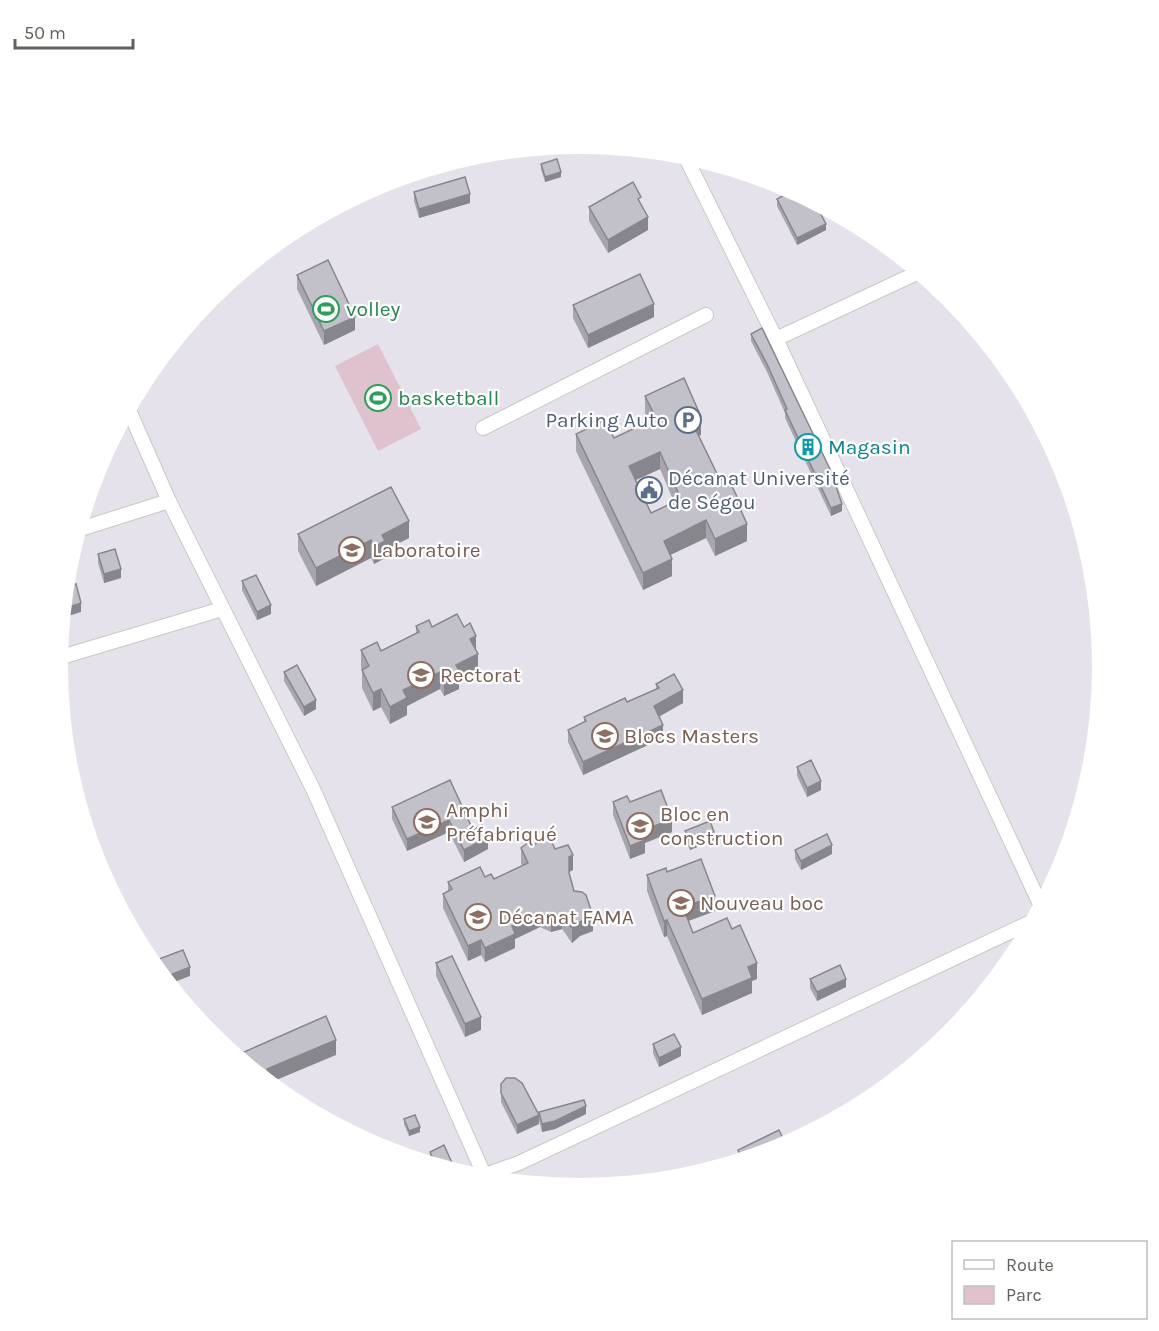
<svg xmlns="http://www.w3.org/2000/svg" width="1159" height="1331" viewBox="0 0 1159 1331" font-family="Karla,sans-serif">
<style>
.green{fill:#e0c1ce}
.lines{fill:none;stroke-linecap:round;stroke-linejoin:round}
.minor-casing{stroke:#c7c9c3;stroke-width:16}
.minor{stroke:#fff;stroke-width:14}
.wall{fill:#a7a5ad;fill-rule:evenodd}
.shaded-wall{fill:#88868d}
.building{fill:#c2c0c9;stroke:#88868d;stroke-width:1.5;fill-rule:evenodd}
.labels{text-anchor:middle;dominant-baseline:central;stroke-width:4.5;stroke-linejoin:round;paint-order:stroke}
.leisure-label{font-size:21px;fill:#27864d;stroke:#fff;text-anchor:start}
.service-label{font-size:21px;fill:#4e5e75;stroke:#fff;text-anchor:end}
.culture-label{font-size:21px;fill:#0d838f;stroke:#fff;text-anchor:start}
.education-label{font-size:21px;fill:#785e54;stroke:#fff;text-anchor:start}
</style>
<rect width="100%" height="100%" fill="#e5e2eb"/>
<!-- green -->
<path class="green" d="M378,344L421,429L378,451L335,366Z"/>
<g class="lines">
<defs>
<g id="minor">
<path d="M684,154L776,339L1041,906"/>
<path d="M776,339L919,272"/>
<path d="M128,408L169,501L313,789L486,1179"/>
<path d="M483,428L706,315"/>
<path d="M77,530L169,501"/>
<path d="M58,658L222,609"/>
<path d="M477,1178L519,1163L1033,921"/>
</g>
</defs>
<!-- minor casing -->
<use href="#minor" class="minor-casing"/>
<!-- minor -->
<use href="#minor" class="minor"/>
</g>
<!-- wall -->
<g class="wall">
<path d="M541,164L561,177L545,182L541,169Z"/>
<path d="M414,192L470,203L419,218L414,201Z"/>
<path d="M777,199L826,230L797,245L777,206Z"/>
<path d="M589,207L648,230L608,253L589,221Z"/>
<path d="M297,275L355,330L324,345L297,289Z"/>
<path d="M573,305L654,317L588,348L573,318Z"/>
<path d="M751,334L842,504V511L831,516L785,418V413L767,372L751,341Z"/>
<path d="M645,396L701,435L698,436L720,480L740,510L747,541L715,556L706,538L670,555L672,576L643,590L576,451V434L614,438L649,421L645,413ZM660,469L674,502L651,513L636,480Z"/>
<path d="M298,534L409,538L385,550V558L374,564L371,558L316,586L298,551Z"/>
<path d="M98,554L121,578L104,583L98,563Z"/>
<path d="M242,581L271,614L257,620L242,590Z"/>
<path d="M416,626L432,627L476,652L478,672L459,681V689L444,696L440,689L407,706V715L390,724L381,707L373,711L362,688V670L361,667V650L381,651L416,634Z"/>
<path d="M284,672L316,709L304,716L284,681Z"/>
<path d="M656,684L683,703L659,717L663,738L583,775L568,742V730L584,722V717L627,702L656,689Z"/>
<path d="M797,767L821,790L807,797L797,776Z"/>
<path d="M450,780L473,830L488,849L464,862L449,832L407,851L392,819V807Z"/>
<path d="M613,802H630L672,832L645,843V853L630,859L613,815Z"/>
<path d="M685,831L714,840L690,850L685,839Z"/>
<path d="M521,848L555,849L573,870L569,872L574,891L593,931L580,936L572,943L562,929L551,932L540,927L515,939V948L485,962L481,955L468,961L443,908V894L448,891V882L485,877L494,879L522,866L521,863Z"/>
<path d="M795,850L832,854L801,870L795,859Z"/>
<path d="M667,872L715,911L688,921L693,933L757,979L752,981V993L702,1015L667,936L664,937L647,891V875Z"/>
<path d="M436,963L481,1030L465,1037L436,976Z"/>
<path d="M810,979L846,987L817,1001L810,988Z"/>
<path d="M653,1044L681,1056L659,1067L653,1053Z"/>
<path d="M501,1084L539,1115V1112L586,1114L555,1129L542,1132L539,1120V1124L517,1134L501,1102Z"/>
<path d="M404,1119L420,1132L409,1136L404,1124Z"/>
<path d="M779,1148L738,1161V1150Z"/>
<path d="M430,1152L453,1170L431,1164L430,1161Z"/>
</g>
<!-- shaded-wall -->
<g class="shaded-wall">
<path d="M561,172V177L545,182V177Z"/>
<path d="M470,194V203L419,218V209Z"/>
<path d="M648,217V230L608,253V240Z"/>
<path d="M826,224V230L797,245V238Z"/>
<path d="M654,304V317L588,348V335Z"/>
<path d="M355,317V330L324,345V331Z"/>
<path d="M701,417V435L692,439V422Z"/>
<path d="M660,452V469L629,483V466Z"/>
<path d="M842,504V511L831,516V508Z"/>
<path d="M706,520V538L664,558V541Z"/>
<path d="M409,521V538L385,550V558L374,564V547L382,535Z"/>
<path d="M747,524V541L715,556V539Z"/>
<path d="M371,540V558L316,586V568Z"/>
<path d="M672,559V576L643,590V573Z"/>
<path d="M121,569V578L104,583V574Z"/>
<path d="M81,603V612L62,618L63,609Z"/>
<path d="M271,605V614L257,620V612Z"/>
<path d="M476,636V653L470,639Z"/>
<path d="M478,654V672L459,681V689L444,696V679L456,665Z"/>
<path d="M440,672V689L407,706V715L390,724V707L403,690Z"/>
<path d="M381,689V707L373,711V693Z"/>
<path d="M683,690V703L654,719V706Z"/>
<path d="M316,700V709L304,716V707Z"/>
<path d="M663,725V738L583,775V762Z"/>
<path d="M821,781V790L807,797V788Z"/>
<path d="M672,819V832L645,843V853L630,859V846L642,831Z"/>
<path d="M449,820V832L407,851V839Z"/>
<path d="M714,832V840L690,850V842Z"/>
<path d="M488,837V849L464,862V850Z"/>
<path d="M832,845V854L801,870V861Z"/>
<path d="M573,855V870L569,872V857Z"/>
<path d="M715,896V911L683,923V907Z"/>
<path d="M540,913V927L515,939V948L485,962V948L512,926Z"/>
<path d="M562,914V929L551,932V917Z"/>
<path d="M593,916V931L580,936L572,943V928L580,922Z"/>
<path d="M667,920V936L664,937V921Z"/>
<path d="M481,940V955L468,961V946Z"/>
<path d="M757,963V979L752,981V993L702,1015V999L748,967Z"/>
<path d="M190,967V976L169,984L163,978Z"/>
<path d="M846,979V987L817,1001V992Z"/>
<path d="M481,1017V1030L465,1037V1024Z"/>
<path d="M336,1040V1055L269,1083L267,1069Z"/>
<path d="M681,1047V1056L659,1067V1058Z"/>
<path d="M586,1106V1114L555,1129L542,1132V1124Z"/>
<path d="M539,1115V1124L517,1134V1125Z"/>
<path d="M420,1127V1132L409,1136V1131Z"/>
<path d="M453,1165V1170L445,1168Z"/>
</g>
<!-- building -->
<g class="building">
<path d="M557,159L561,172L545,177L541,164Z"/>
<path d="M465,177L470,194L419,209L414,192Z"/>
<path d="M633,182L641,197L638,199L648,217L608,240L589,207Z"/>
<path d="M793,190L814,201L826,224L797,238L777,199Z"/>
<path d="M328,260L355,317L324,331L297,275Z"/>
<path d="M640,274L654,304L588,335L573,305Z"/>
<path d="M762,328L830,469L842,504L831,508L785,410L787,409L767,364L751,334Z"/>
<path d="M684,378L701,417L692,422L720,480L727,476L740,503L738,504L747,524L715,539L706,520L664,541L672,559L643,573L576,434L605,420L614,438L656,418L645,396ZM660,452L681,499L651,513L629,466Z"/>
<path d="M391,487L409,521L382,535L385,541L374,547L371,540L316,568L298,534Z"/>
<path d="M115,549L121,569L104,574L98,554Z"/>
<path d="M256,575L271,605L257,612L242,581Z"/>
<path d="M76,584L81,603L63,609L65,587Z"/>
<path d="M457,614L464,627L470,623L476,636L470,639L478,654L456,665L459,671L444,679L440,672L403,690L407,698L390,707L381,689L373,693L362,670L369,666L361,650L377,642L381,651L419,632L416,626L429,620L432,627Z"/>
<path d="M297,665L316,700L304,707L284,672Z"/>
<path d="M674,674L683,690L654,706L663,725L583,762L568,730L586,721L584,717L625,698L627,702L659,688L656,684Z"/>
<path d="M811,760L821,781L807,788L797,767Z"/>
<path d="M450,780L473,830L482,825L488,837L464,850L449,820L407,839L392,807Z"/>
<path d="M661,790L672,819L642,831L645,840L630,846L613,802L627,796L630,802Z"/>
<path d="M710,821L714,832L690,842L685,831Z"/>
<path d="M827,834L832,845L801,861L795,850Z"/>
<path d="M549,836L555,849L568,845L573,855L569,857V873L574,891L582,892L586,895L593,916L580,922L572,928L562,914L551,917L540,913L512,926L515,934L485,948L481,940L468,946L443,894L452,889L448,882L480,867L485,877L491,874L494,879L528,863L521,848L529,842L535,844Z"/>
<path d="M701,859L715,896L683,907L693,933L727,918L732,929L740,925L757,963L748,967L752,978L702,999L667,920L664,921L647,875L666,868L667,872Z"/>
<path d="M183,950L190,967L163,978L151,962Z"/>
<path d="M452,956L481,1017L465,1024L436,963Z"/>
<path d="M840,965L846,979L817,992L810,979Z"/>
<path d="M326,1016L336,1040L267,1069L275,1088L235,1056Z"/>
<path d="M674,1034L681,1047L659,1058L653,1044Z"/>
<path d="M506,1078H515L522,1083L539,1115L517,1125L501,1093V1084Z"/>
<path d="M584,1100L586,1106L555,1121L542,1124L539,1112Z"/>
<path d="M415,1115L420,1127L409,1131L404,1119Z"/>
<path d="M779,1130L786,1145L779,1148L742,1160L738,1150Z"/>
<path d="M444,1145L453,1165L445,1168L436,1165L430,1152Z"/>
</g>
<!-- icons -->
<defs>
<symbol id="stadium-ring" viewBox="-11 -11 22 22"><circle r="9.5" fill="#fff" stroke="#2e9e5b" stroke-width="1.5"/><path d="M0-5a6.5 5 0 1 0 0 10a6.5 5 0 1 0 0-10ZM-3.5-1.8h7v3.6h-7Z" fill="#2e9e5b"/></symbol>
<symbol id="parking-ring" viewBox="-11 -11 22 22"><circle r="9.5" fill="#fff" stroke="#5c6f8a" stroke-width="1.5"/><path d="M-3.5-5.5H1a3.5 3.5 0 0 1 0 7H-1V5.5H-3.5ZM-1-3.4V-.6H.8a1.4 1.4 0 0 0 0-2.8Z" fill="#5c6f8a"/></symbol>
<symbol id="building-ring" viewBox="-11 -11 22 22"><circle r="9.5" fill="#fff" stroke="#0f9aa8" stroke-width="1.5"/><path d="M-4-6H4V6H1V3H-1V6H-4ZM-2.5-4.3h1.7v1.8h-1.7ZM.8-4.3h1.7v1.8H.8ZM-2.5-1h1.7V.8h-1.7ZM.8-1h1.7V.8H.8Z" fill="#0f9aa8"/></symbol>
<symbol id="civic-ring" viewBox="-11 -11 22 22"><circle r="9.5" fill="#fff" stroke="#5c6f8a" stroke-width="1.5"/><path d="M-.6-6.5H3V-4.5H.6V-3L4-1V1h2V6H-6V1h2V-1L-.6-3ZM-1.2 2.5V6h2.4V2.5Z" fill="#5c6f8a"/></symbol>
<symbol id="university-ring" viewBox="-11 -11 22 22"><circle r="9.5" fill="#fff" stroke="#8d6e63" stroke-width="1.5"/><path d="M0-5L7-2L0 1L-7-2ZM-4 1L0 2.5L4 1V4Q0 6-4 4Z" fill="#8d6e63"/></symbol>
</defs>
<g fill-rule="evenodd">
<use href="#stadium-ring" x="311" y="294" width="30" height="30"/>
<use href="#stadium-ring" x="363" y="383" width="30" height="30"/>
<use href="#parking-ring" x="673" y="405" width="30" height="30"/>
<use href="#building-ring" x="793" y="432" width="30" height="30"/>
<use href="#civic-ring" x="634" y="475" width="30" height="30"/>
<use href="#university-ring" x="337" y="535" width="30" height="30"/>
<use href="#university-ring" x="406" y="660" width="30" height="30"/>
<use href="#university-ring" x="590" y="721" width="30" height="30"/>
<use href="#university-ring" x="412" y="807" width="30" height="30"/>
<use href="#university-ring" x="625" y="811" width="30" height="30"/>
<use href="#university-ring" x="666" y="888" width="30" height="30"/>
<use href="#university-ring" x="463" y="902" width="30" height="30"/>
</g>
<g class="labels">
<!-- leisure labels -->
<g class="leisure-label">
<text x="346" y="309">volley</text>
<text x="398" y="398">basketball</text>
</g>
<!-- service labels -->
<g class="service-label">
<text x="668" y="420">Parking Auto</text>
<text x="668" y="478" text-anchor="start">Décanat Université<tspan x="668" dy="24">de Ségou</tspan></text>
</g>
<!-- culture labels -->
<g class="culture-label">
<text x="828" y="447">Magasin</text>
</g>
<!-- education labels -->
<g class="education-label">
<text x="372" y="550">Laboratoire</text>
<text x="440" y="675">Rectorat</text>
<text x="624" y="736">Blocs Masters</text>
<text x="446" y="810">Amphi<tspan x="446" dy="24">Préfabriqué</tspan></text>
<text x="660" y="814">Bloc en<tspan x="660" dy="24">construction</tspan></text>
<text x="700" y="903">Nouveau boc</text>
<text x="498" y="917">Décanat FAMA</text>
</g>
</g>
<!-- crop -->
<path d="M0 0H1159V1331H0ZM68 666a512 512 0 1 1 1024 0a512 512 0 1 1-1024 0Z" fill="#fff" fill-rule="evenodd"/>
<!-- legend -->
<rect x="952" y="1241" width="195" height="78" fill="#ffffff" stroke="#bfc0bd" stroke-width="1.5"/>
<rect x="964" y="1260" width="30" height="9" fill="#ffffff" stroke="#bfc0bd" stroke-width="1.5"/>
<text x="1006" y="1271" font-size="18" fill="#60615a">Route</text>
<rect x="964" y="1286" width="30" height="18" fill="#e0c1ce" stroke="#bfc0bd" stroke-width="1.5"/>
<text x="1006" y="1301" font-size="18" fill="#60615a">Parc</text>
<!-- scale -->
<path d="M15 39v9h118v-9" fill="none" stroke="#60615a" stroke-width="3"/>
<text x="24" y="39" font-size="18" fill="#60615a" stroke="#ffffff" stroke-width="4.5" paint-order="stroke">50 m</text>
</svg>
